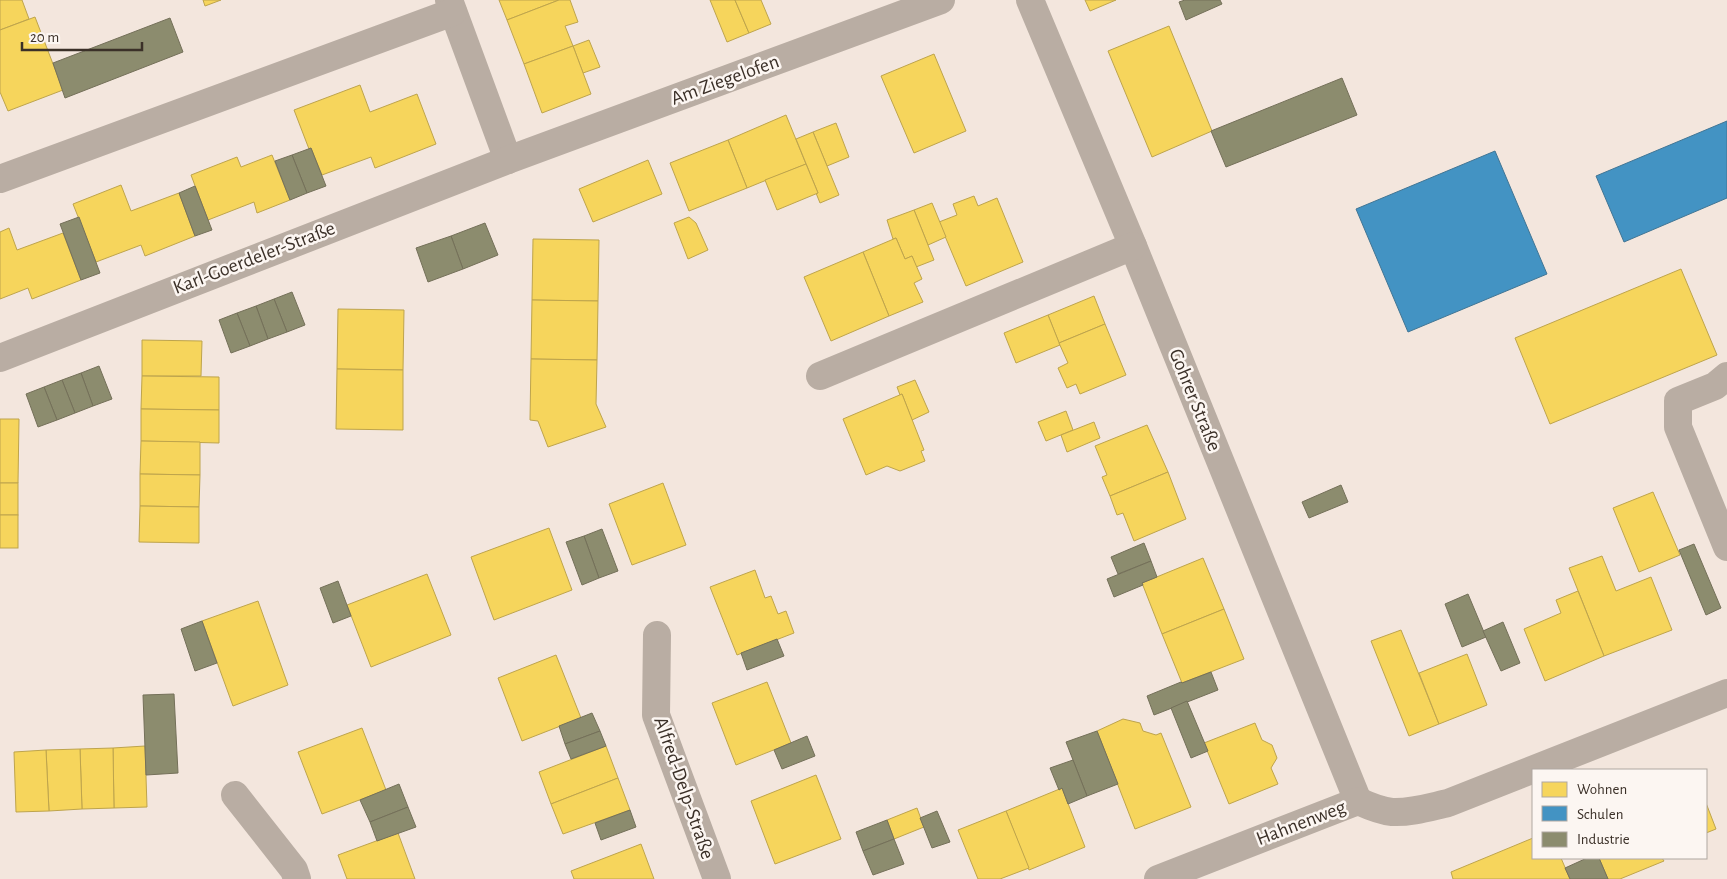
<svg xmlns="http://www.w3.org/2000/svg" width="1727" height="879" viewBox="0 0 1727 879" font-family="'Alegreya Sans',sans-serif">
<style>
.homes{fill:#f6d55c;stroke:#bea44c}
.schools{fill:#4393c3;stroke:#417594}
.industry{fill:#8c8c6e;stroke:#747059}
.lines{fill:none;stroke-linecap:round;stroke-linejoin:round}
.minor{stroke:#b9ada3;stroke-width:28}
.labels{text-anchor:middle;dominant-baseline:central;stroke-width:5;stroke-linejoin:round;paint-order:stroke}
.street-label{font-size:20px;fill:#3b3028;stroke:#fcf6f2}
</style>
<rect width="100%" height="100%" fill="#f3e6dd"/>
<!-- homes -->
<g class="homes">
<path d="M0,0H22L29,19L0,30Z"/>
<path d="M203,0H221L205,6Z"/>
<path d="M499,0H559L507,20Z"/>
<path d="M559,0H570L578,22L565,26L573,46L524,64L507,20Z"/>
<path d="M710,0H735L749,33L727,42Z"/>
<path d="M735,0H761L771,24L749,33Z"/>
<path d="M1085,0H1116L1090,11Z"/>
<path d="M35,17L63,90L8,111L0,92V30Z"/>
<path d="M1169,26L1212,131L1152,157L1108,51Z"/>
<path d="M589,40L600,67L583,73L573,46Z"/>
<path d="M573,46L591,94L542,113L524,64Z"/>
<path d="M934,54L966,131L914,153L881,76Z"/>
<path d="M360,85L370,112L417,94L436,144L375,168L371,157L322,175L311,148L309,149L294,110Z"/>
<path d="M786,115L806,164L747,188L728,140Z"/>
<path d="M836,123L849,157L827,166L813,132Z"/>
<path d="M813,132L839,195L820,203L816,193H818L796,139Z"/>
<path d="M728,140L747,188L689,211L670,163Z"/>
<path d="M272,155L290,200L257,213L254,202L208,220L191,175L237,157L241,167Z"/>
<path d="M648,160L662,194L593,222L579,189Z"/>
<path d="M806,164L818,193L777,210L765,180Z"/>
<path d="M121,185L131,211L179,193L195,236L145,256L141,245L96,262L73,204Z"/>
<path d="M974,196L978,206L997,198L1023,262L966,286L939,222L957,215L953,204Z"/>
<path d="M932,203L946,237L928,245L914,210Z"/>
<path d="M914,210L934,260L916,267L912,256L905,259L896,238L893,239L887,220Z"/>
<path d="M689,217L696,223L708,250L688,259L674,223Z"/>
<path d="M9,228L17,250L63,233L81,280L32,299L28,288L0,299V232Z"/>
<path d="M896,238L905,259L912,256L922,279L914,283L923,302L889,316L863,252Z"/>
<path d="M533,239L599,240L598,301L532,300Z"/>
<path d="M863,252L889,316L831,341L804,277Z"/>
<path d="M1681,269L1717,355L1550,424L1515,338Z"/>
<path d="M1094,296L1105,324L1059,343L1048,315Z"/>
<path d="M532,300L598,301L597,360L531,359Z"/>
<path d="M338,309L404,310L403,370L337,369Z"/>
<path d="M1048,315L1060,345L1016,363L1004,333Z"/>
<path d="M1105,324L1126,375L1080,394L1076,384L1067,388L1058,368L1068,363L1059,343Z"/>
<path d="M142,340L202,341L201,376H142Z"/>
<path d="M531,359L597,360L596,404L606,427L548,447L538,421L530,420Z"/>
<path d="M337,369L403,370V430L336,429Z"/>
<path d="M142,376L219,377V410L141,409Z"/>
<path d="M915,380L929,412L912,420L902,394L900,395L897,387Z"/>
<path d="M902,394L924,450L921,451L925,461L900,471L887,466L866,475L843,419Z"/>
<path d="M141,409L219,410V443L141,441Z"/>
<path d="M1066,411L1073,430L1046,441L1038,422Z"/>
<path d="M0,419H19L18,483H0Z"/>
<path d="M1094,422L1100,438L1067,452L1061,435Z"/>
<path d="M1147,425L1168,472L1110,496L1102,477L1107,475L1095,446Z"/>
<path d="M141,441L200,442V475L140,474Z"/>
<path d="M1168,472L1186,519L1134,541L1123,513L1117,515L1110,496Z"/>
<path d="M140,474L200,475L199,507L140,506Z"/>
<rect x="0" y="483" width="18" height="32"/>
<path d="M663,483L686,545L632,565L609,504Z"/>
<path d="M1653,492L1680,555L1639,572L1613,508Z"/>
<path d="M140,506L199,507V543L139,542Z"/>
<rect x="0" y="515" width="18" height="33"/>
<path d="M549,528L572,590L494,620L471,557Z"/>
<path d="M1602,556L1616,591L1651,577L1672,630L1604,656L1569,568Z"/>
<path d="M1203,558L1224,609L1162,634L1142,583Z"/>
<path d="M755,570L765,598L771,596L778,614L786,611L794,633L737,655L710,587Z"/>
<path d="M427,574L451,635L371,667L347,605Z"/>
<path d="M1578,591L1604,656L1545,681L1524,629L1561,613L1556,600Z"/>
<path d="M258,601L288,685L233,706L202,621Z"/>
<path d="M1224,609L1244,659L1182,683L1162,634Z"/>
<path d="M1401,630L1439,724L1409,736L1371,641Z"/>
<path d="M1467,654L1487,705L1439,724L1419,673Z"/>
<path d="M556,655L581,718L522,741L498,678Z"/>
<path d="M767,682L791,743L736,765L712,703Z"/>
<path d="M1123,719L1140,723L1143,731L1156,735L1161,733L1191,807L1135,829L1097,731Z"/>
<path d="M1255,723L1262,740L1272,745L1277,758L1271,768L1278,784L1229,804L1204,743Z"/>
<path d="M362,728L386,790L322,814L298,752Z"/>
<path d="M145,746L147,807L114,808L113,748Z"/>
<path d="M606,746L618,778L551,804L539,772Z"/>
<path d="M113,748L114,808L82,809L80,749Z"/>
<path d="M80,749L82,809L49,811L46,750Z"/>
<path d="M46,750L49,811L16,812L14,752Z"/>
<path d="M816,775L841,839L775,864L751,801Z"/>
<path d="M618,778L630,810L563,834L551,804Z"/>
<path d="M1062,788L1085,847L1029,870L1006,811Z"/>
<path d="M1706,803L1716,829L1706,833Z"/>
<path d="M917,808L924,827L894,839L887,820Z"/>
<path d="M1006,811L1029,868L1000,879H978L958,830Z"/>
<path d="M398,833L415,879H347L338,855Z"/>
<path d="M1533,838V858H1561L1570,879H1453L1451,872Z"/>
<path d="M641,844L654,879H574L571,871Z"/>
<path d="M1599,858H1662L1664,861L1620,879H1608Z"/>
</g>
<!-- schools -->
<g class="schools">
<path d="M1727,121V198L1624,242L1596,176Z"/>
<path d="M1495,151L1547,274L1408,332L1356,209Z"/>
</g>
<!-- industry -->
<g class="industry">
<path d="M1185,0H1220L1222,4L1186,20L1179,2Z"/>
<path d="M170,18L183,52L65,98L53,63Z"/>
<path d="M1342,78L1357,115L1226,167L1211,131Z"/>
<path d="M311,148L326,186L307,193L292,155Z"/>
<path d="M292,155L307,193L290,200L275,161Z"/>
<path d="M195,186L212,230L195,236L179,193Z"/>
<path d="M79,217L100,273L81,280L60,224Z"/>
<path d="M485,223L498,255L463,269L451,236Z"/>
<path d="M451,236L463,269L428,282L416,248Z"/>
<path d="M292,292L305,325L287,332L274,299Z"/>
<path d="M274,299L287,332L268,339L256,306Z"/>
<path d="M256,306L268,339L250,346L237,313Z"/>
<path d="M237,313L250,346L231,353L219,320Z"/>
<path d="M99,366L112,399L93,406L81,373Z"/>
<path d="M81,373L93,406L75,413L62,380Z"/>
<path d="M62,380L75,413L57,420L44,387Z"/>
<path d="M44,387L57,420L38,427L26,394Z"/>
<path d="M1341,485L1348,502L1309,518L1302,502Z"/>
<path d="M602,529L618,571L599,578L584,536Z"/>
<path d="M584,536L599,578L582,585L566,542Z"/>
<path d="M1144,543L1151,561L1118,574L1111,557Z"/>
<path d="M1694,544L1721,608L1706,615L1679,550Z"/>
<path d="M1151,561L1157,577L1142,583L1143,585L1114,597L1107,579Z"/>
<path d="M338,581L351,616L333,623L320,588Z"/>
<path d="M1468,594L1486,637L1462,647L1445,604Z"/>
<path d="M202,621L217,663L195,671L181,629Z"/>
<path d="M1503,622L1520,663L1501,671L1483,631Z"/>
<path d="M777,639L784,656L747,670L741,653Z"/>
<path d="M1211,672L1218,690L1154,715L1147,696L1181,682L1182,683Z"/>
<path d="M174,694L178,773L146,775L143,695Z"/>
<path d="M1187,701L1208,751L1191,758L1171,708Z"/>
<path d="M592,713L600,731L565,744L559,726Z"/>
<path d="M600,731L606,746L571,759L565,744Z"/>
<path d="M1097,731L1118,784L1087,796L1066,742Z"/>
<path d="M807,736L815,756L782,769L774,750Z"/>
<path d="M1073,760L1087,796L1068,804L1062,788L1059,790L1050,768Z"/>
<path d="M399,784L408,807L370,822L360,800Z"/>
<path d="M408,807L416,827L377,841L370,822Z"/>
<path d="M630,810L636,827L601,840L595,823Z"/>
<path d="M937,811L950,842L932,848L920,818Z"/>
<path d="M887,820L894,839L863,851L856,832Z"/>
<path d="M894,839L904,864L873,875L863,851Z"/>
<path d="M1587,858H1599L1608,879H1570L1565,868Z"/>
</g>
<g class="lines">
<!-- minor -->
<g class="minor">
<path d="M449,0L508,160"/>
<path d="M1030,0L1133,246L1358,801"/>
<path d="M0,179L453,12"/>
<path d="M0,358L508,160L941,0"/>
<path d="M820,376L1133,246"/>
<path d="M1727,376L1715,386L1678,401V427L1727,547"/>
<path d="M657,635L656,715L717,879"/>
<path d="M235,795L294,870L297,879"/>
<path d="M1158,879L1358,801C1369,806 1381,811 1392,812C1411,813 1430,807 1448,803L1727,693"/>
</g>
</g>
<g class="labels">
<!-- street labels -->
<g class="street-label">
<text transform="translate(725 80) rotate(-20)">Am Ziegelofen</text>
<text transform="translate(254 258) rotate(-21)">Karl-Goerdeler-Straße</text>
<text transform="translate(1195 400) rotate(68)">Gohrer Straße</text>
<text transform="translate(684 788) rotate(71)">Alfred-Delp-Straße</text>
<text transform="translate(1301 823) rotate(-21)">Hahnenweg</text>
</g>
</g>
<!-- legend -->
<rect x="1532" y="769" width="175" height="90" fill="#fcf6f2" stroke="#afa7a1"/>
<rect x="1542" y="782" width="25" height="15" fill="#f6d55c" stroke="#afa7a1"/>
<text x="1577" y="794" font-size="15" fill="#3b3028">Wohnen</text>
<rect x="1542" y="806" width="25" height="15" fill="#4393c3" stroke="#afa7a1"/>
<text x="1577" y="819" font-size="15" fill="#3b3028">Schulen</text>
<rect x="1542" y="832" width="25" height="15" fill="#8c8c6e" stroke="#afa7a1"/>
<text x="1577" y="844" font-size="15" fill="#3b3028">Industrie</text>
<!-- scale -->
<path d="M22 42v8h120v-8" fill="none" stroke="#3b3028" stroke-width="2.5"/>
<text x="30" y="42" font-size="15" fill="#3b3028" stroke="#fcf6f2" stroke-width="4" paint-order="stroke">20 m</text>
</svg>
